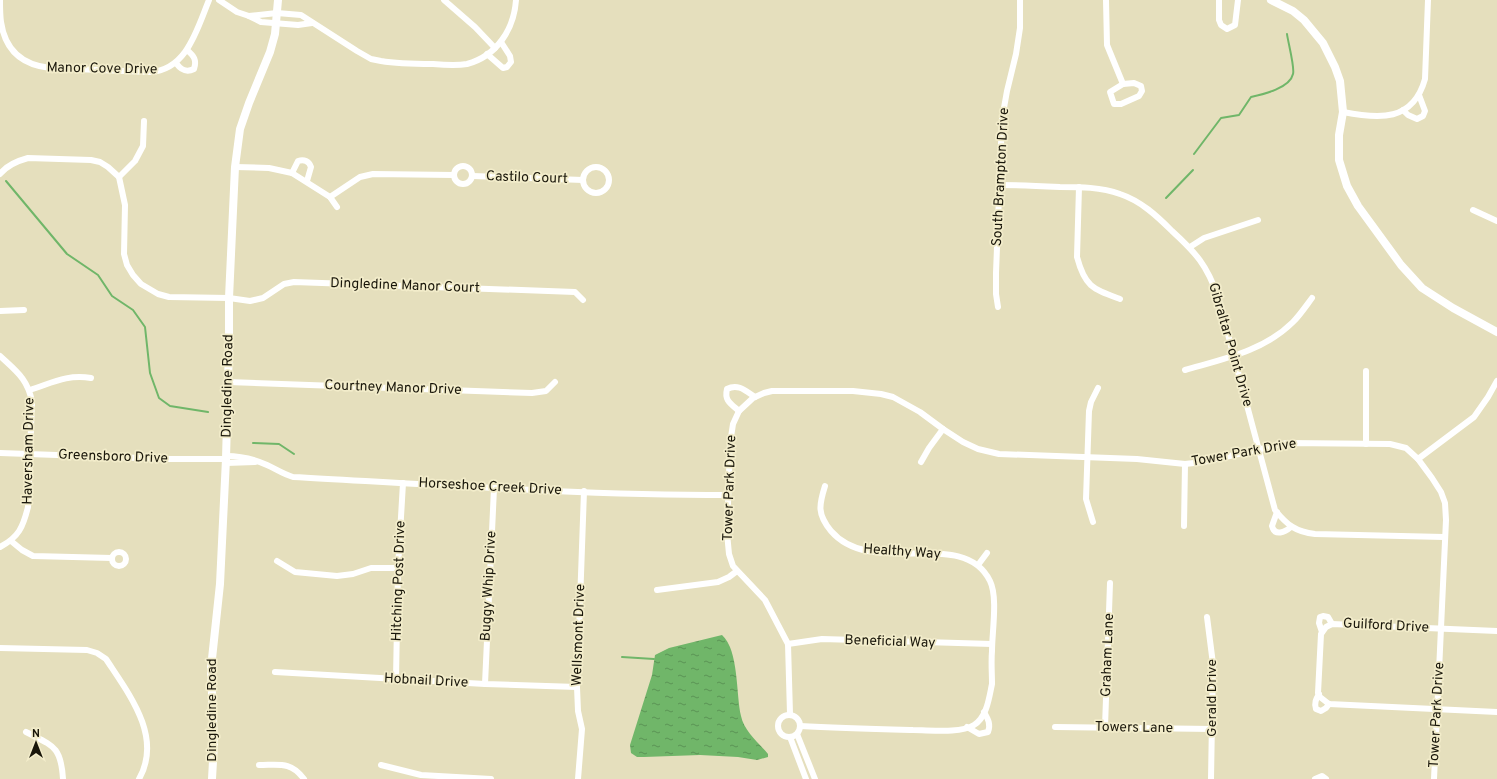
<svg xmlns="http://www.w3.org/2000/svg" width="1497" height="779" viewBox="0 0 1497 779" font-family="Overpass,sans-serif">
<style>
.water{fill:url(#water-ripples)}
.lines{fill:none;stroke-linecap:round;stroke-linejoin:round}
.stream{stroke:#70b669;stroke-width:2}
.minor{stroke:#fff;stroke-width:6}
.tertiary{stroke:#fff;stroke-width:8}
.labels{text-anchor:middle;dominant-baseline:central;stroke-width:3.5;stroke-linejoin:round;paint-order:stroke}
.street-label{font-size:14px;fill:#19160a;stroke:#f2ecca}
</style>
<defs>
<pattern id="water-ripples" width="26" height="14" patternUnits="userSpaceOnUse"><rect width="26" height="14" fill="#70b669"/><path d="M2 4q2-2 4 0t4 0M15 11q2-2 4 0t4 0" fill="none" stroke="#5b9355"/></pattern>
</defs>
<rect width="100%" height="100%" fill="#e5dfbd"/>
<!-- water -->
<path class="water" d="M722,635C739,650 736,695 741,716C744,731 758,742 768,754V757L757,760L738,757L700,755L644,757H637L631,753L630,745L652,675L655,655L669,648Z"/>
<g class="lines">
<!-- stream -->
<g class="stream">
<path d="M1194,154L1221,118L1239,115L1251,97C1264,94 1290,88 1293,74C1295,68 1288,42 1287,34"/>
<path d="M6,181L67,254L98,275L112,296L133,310L145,327L150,373L159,398L170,406L208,412"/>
<path d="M1166,198L1193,170"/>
<path d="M253,443L279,444L294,454"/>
<path d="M622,657L654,659"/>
</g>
<!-- minor -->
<g class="minor">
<path d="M0,0C0,7 0,15 1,22C5,50 22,65 50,68L150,72C187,70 197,29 209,0"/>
<path d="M219,0L237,12L249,16L261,22L298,25L312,23"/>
<path d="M444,0L475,27L495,48"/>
<path d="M1106,0L1107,45L1123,84"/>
<path d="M1219,0V20L1221,25L1227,29L1235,25L1238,0"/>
<path d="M249,16L277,13L301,15L357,51L371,59L381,61C398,64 416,64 433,64C444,65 456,66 467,64C497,56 514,29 516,0"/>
<path d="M487,54L503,68L507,67L511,62L510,56L501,42"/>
<path d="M176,63C181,70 186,73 194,69C197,60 194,56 187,50"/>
<path d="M1134,83L1141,86L1142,91L1139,96L1121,104H1114L1110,92L1123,84Z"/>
<path d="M1403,110L1408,115L1417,119L1423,116L1425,111L1419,95"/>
<path d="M1343,112C1379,119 1413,122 1425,79L1428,0"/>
<circle cx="463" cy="175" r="9"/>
<circle cx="596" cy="180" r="13"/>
<path d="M235,167L269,168L292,173L330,197L337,207"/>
<path d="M292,173L298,161C304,159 309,161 311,167L307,181"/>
<path d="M0,174C7,165 17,161 28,158L91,160L100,162L108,167L119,177L125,205L124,254L127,265L133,275L141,284L158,294L169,297L229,298L250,301L263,298L284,284L294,282L575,292L583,300"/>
<path d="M472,176L583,180"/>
<path d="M119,177L135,161L143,146L144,121"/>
<path d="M999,185C1020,185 1040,186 1060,187C1080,187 1101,187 1120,194C1141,201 1157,216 1172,231C1196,253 1207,265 1218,297L1275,510C1287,525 1296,532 1315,534L1444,537"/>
<path d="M1079,187L1077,257C1085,287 1093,289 1120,299"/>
<path d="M330,197L360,177L373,174L454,175"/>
<path d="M1473,210L1497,221"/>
<path d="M1190,247L1204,238L1258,220"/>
<path d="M998,307L996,294V273L1002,119L1007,91L1016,54L1020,28V0"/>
<path d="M0,311L24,310"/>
<path d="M0,356C16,371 28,379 32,402L28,507C23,527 19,537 0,547"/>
<path d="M1185,370C1223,359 1264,351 1293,322C1300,315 1306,306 1312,298"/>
<path d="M228,382L532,393L546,391L555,382"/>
<path d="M30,390C52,383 67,374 91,378"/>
<path d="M739,411C731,404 724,401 727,389C738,383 746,391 755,397"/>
<path d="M1366,444V371"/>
<path d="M0,453L170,459H226"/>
<path d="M226,456C240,456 254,459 267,465C276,469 283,474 293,477C438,485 583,495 728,495"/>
<path d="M1418,459L1474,417L1488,397L1497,381"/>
<path d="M921,462L929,448L943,429"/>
<path d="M226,463L255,462"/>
<path d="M1277,512L1272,526C1275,537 1285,532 1291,527"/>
<path d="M1093,522L1086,499L1089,411L1091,402L1098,388"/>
<path d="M1184,526L1185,464"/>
<path d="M11,541L22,550L33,556L112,558"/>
<circle cx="119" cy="559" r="7"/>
<path d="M277,561L295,572L337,576L353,574L371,568H398"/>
<path d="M978,565L987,553"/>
<path d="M657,590L718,582L729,577L737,571"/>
<path d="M1207,617L1213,664L1211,779"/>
<path d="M1497,631L1332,624L1326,627L1321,634L1318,693L1320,697L1329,704L1497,712"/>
<path d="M1322,632L1319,623L1320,617L1323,616L1328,617L1332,624"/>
<path d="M788,644L822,639L992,644"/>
<path d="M0,648L87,650L97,653L106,659C129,694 163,737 139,779"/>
<path d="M275,672L485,684L577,687"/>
<path d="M396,679L398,568L403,483"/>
<path d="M485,684L494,488"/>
<path d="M1319,694C1316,699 1314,703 1316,709L1321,711L1326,708L1329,704"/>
<path d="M790,714L788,644L765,600L733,566L729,554L727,533L730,444L733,424L739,411L753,398L764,393L772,391H853L881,394L893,397L920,412L943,429L963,442L978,449L999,454L1137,459L1185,464L1203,462L1287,443L1390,444L1406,448L1418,459L1432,478L1441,492L1445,503L1446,520L1434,779"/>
<circle cx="789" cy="726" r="11"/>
<path d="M800,726C838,728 876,729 913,730C931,730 959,734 974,725C987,717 989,698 992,684C992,673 991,662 992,651C992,632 998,597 990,581C963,526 872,579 831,531C817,514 819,505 825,486"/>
<path d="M967,727L979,734L988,732C991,724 988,719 984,712"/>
<path d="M1055,727L1213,729"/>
<path d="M1105,727L1110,583"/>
<path d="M26,732C53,746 61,746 63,779"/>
<path d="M797,734L815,779"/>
<path d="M790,737L806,779"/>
<path d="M259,765C279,765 291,761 304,779"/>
<path d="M381,765L421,775L491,779"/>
<path d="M578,779L582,729L578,711L577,687L584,491"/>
<path d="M1315,779L1322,776L1326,779"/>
</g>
<!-- tertiary -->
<g class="tertiary">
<path d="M1271,0L1293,11L1304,20L1323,43L1335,67L1340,81L1343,112L1339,135V160L1347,186L1358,206L1401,265L1422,288L1453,308L1497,332"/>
<path d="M212,779L214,743L211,668L220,584L226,459L229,346V298L235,167L240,129L249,103L270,52L275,34L278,0"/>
</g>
</g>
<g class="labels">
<!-- street labels -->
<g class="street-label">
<text transform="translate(102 69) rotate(1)">Manor Cove Drive</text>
<text transform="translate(1001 177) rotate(-87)">South Brampton Drive</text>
<text transform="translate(527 178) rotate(2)">Castilo Court</text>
<text transform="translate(405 286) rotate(2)">Dingledine Manor Court</text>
<text transform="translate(1230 345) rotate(74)">Gibraltar Point Drive</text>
<text transform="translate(228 386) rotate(-89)">Dingledine Road</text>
<text transform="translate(393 388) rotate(2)">Courtney Manor Drive</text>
<text transform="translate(29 451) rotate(-89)">Haversham Drive</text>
<text transform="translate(1244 453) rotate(-10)">Tower Park Drive</text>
<text transform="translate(113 457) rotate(2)">Greensboro Drive</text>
<text transform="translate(490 487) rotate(3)">Horseshoe Creek Drive</text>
<text transform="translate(730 488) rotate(-88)">Tower Park Drive</text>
<text transform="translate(902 552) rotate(4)">Healthy Way</text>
<text transform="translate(399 581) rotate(-88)">Hitching Post Drive</text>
<text transform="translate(489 586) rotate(-87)">Buggy Whip Drive</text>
<text transform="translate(1386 626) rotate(3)">Guilford Drive</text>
<text transform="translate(579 635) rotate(-88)">Wellsmont Drive</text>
<text transform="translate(890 642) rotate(2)">Beneficial Way</text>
<text transform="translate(1108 655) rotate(-88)">Graham Lane</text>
<text transform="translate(426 681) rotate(3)">Hobnail Drive</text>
<text transform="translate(1212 698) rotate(-90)">Gerald Drive</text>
<text transform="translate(212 710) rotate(-90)">Dingledine Road</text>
<text transform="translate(1437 715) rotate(-87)">Tower Park Drive</text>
<text transform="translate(1134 728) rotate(1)">Towers Lane</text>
</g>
</g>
<!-- north arrow -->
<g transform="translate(36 743)" stroke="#f2ecca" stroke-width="3" paint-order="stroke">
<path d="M0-3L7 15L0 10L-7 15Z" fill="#19160a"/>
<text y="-6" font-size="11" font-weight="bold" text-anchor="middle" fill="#19160a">N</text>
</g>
</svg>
